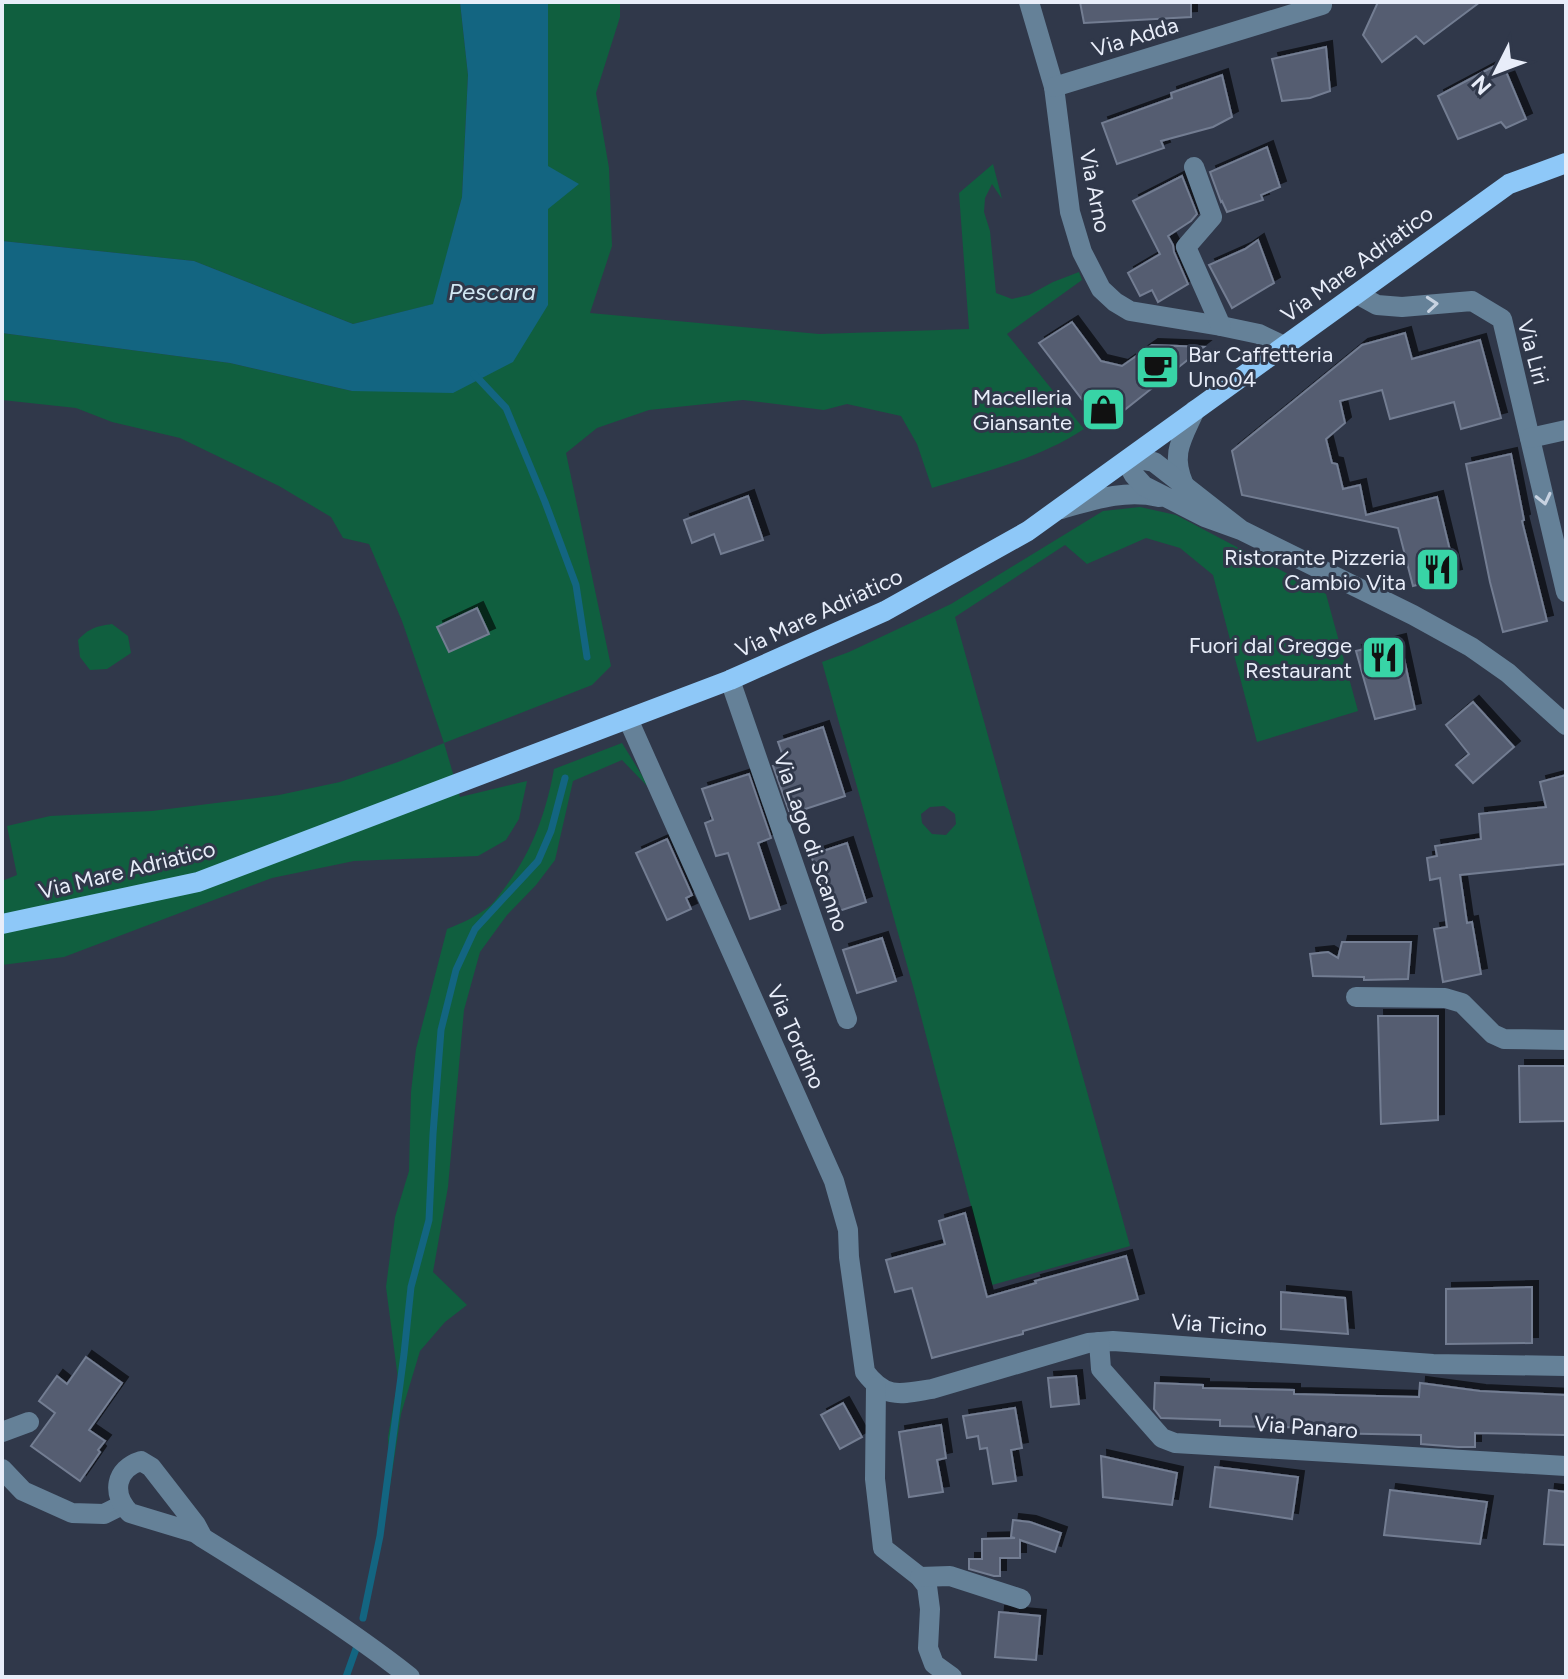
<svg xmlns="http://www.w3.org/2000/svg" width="1568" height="1679" viewBox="0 0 1568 1679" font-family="Figtree,sans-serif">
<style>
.green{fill:#105f3f;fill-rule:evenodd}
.water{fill:#136581}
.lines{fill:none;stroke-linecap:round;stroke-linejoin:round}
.stream{stroke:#136581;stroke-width:7}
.building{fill:#545d71;stroke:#737d92;stroke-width:2;filter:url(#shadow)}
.minor{stroke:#658198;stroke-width:20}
.major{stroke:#8ec8f8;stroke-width:20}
.oneway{stroke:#c7d2e1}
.labels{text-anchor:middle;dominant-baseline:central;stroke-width:6;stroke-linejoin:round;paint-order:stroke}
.street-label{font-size:22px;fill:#e8edf9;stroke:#30384a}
.poi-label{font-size:22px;fill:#e8edf9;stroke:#30384a;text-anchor:end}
.water-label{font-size:24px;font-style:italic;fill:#d1e7f2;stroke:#30384a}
</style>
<defs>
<filter id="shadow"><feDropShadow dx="6" dy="-6" stdDeviation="0" flood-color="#0009"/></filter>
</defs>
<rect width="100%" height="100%" fill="#30384a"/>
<!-- green -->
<g class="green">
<path d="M2,2H460L468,75L462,197L434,304L353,324L194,261L2,241Z"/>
<path d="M548,2H620V17L596,93L609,168L612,246L590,313L819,334L969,329L959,193L993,164L1002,199L992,184L985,198L984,212L990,231L996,293L1012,299L1029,295L1053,282L1079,272L1082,280L1007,334L1084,429C1039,459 983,472 932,488L917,444L901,416L847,404L824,410L743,400L649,410L597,428L566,453L611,666L592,685L444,743L460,797L527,781L519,819L506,840L478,856L354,861L272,878L64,957L2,965V881L17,875L7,826L50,816L152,811L279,795L340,782L398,762L444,743L402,621L369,544L343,538L331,517L279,486L180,438L112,422L76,408L2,400V333L230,363L352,391L548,305Z"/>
<path d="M1140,507L1176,515L1326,594L1358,711L1257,742L1213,575L1180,548L1146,538L1087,564L1065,545L955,617L1130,1246L992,1285L914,990L822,662L849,652L951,604L1103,511ZM944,806L955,814L956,824L946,835L932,834L922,823L921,814L930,807Z"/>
<path d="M112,624L128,636L131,653L107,669L90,670L80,657L78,640C89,628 97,626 112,624Z"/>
<path d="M622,743L651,790L622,760L573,781L555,860L536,885L507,915L480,952L464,1010L448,1187L433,1272L467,1305L445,1322L420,1351L401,1414L390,1486L388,1437L398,1379L386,1287L395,1217L409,1171L411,1092L416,1049L447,929C462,923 478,916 491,905C495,901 499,895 503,890C531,854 546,814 554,769Z"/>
</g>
<!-- water -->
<path class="water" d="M460,2H548V166L579,184L548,209V305L513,362L453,393L352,391L230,363L2,333V241L194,261L353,324L433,304L462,197L468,75Z"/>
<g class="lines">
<!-- stream -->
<g class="stream">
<path d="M474,374L506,408L545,502L576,585L587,657"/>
<path d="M363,1618L380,1536L404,1354L411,1287L429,1220L433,1134L441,1030L456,970L475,929L538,861L551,831L565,778"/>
<path d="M346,1677L357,1646"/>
</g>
</g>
<!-- building -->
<g class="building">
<path d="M1080,2H1191V17L1084,23Z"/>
<path d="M1378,2H1480L1424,44L1416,36L1382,62L1363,35Z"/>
<path d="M1326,47L1330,91L1310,98L1282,101L1272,59Z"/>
<path d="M1502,62L1526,119L1506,128L1501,122L1458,139L1438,96Z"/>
<path d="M1222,75L1232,117L1213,127L1161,141L1164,148L1117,164L1102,123L1172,98L1171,93Z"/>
<path d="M1267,147L1280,187L1261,195L1263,200L1227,212L1222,201L1221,202L1210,172Z"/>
<path d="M1182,176L1197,214L1191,221L1168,236L1173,245L1174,252L1188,284L1158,302L1152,290L1140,296L1128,273L1160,254L1133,201Z"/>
<path d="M1258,240L1274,283L1232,308L1209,265L1245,249Z"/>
<path d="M1072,322L1101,361L1122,366L1152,345L1204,347L1103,427L1039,343Z"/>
<path d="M1405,333L1412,359L1480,340L1501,418L1461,429L1454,402L1390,419L1382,390L1340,401L1345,423L1326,439L1332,463L1337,464L1343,489L1360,485L1366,515L1437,497L1456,575L1413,586L1398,528L1242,495L1232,451L1362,345Z"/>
<path d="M1511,454L1524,520L1522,521L1547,621L1503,632L1490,582L1466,464Z"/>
<path d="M748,496L763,540L721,554L714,534L692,543L684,520Z"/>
<path d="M477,608L489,634L449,652L437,627Z"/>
<path d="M1400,640L1415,709L1375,719L1356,651Z"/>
<path d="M1473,702L1514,747L1473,783L1456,765L1469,754L1446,725Z"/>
<path d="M823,727L845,796L790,814L773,766L785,762L778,742Z"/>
<path d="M749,774L771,838L758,843L780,909L750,919L728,853L716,856L705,823L713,820L702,789Z"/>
<path d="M1566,775V864L1460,875L1467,923L1472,922L1481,974L1443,982L1434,929L1447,927L1440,878L1430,880L1427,858L1437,856L1435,846L1481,839L1479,814L1546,807L1540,782Z"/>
<path d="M667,839L692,895L686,898L691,909L667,920L636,853Z"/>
<path d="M847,843L866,902L830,914L811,855Z"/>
<path d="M882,938L896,981L857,993L843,950Z"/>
<path d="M1342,942H1411L1408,979L1364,980V977L1313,976L1310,954L1328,952L1338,958Z"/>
<path d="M1378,1016H1438V1120L1381,1124Z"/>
<path d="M1519,1066H1566V1121L1520,1122Z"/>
<path d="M965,1213L987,1297L1036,1283L1035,1281L1126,1256L1138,1299L1023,1331V1334L932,1358L912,1288L895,1292L886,1260L945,1244L939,1221Z"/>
<path d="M1532,1287V1343L1446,1344V1289Z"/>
<path d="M1281,1292L1345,1298L1348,1334L1281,1329Z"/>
<path d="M86,1357L122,1383L89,1430L105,1441L98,1450L100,1452L80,1481L31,1446L55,1413L39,1401L57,1376L67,1384Z"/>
<path d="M1076,1376L1079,1404L1051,1407L1048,1378Z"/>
<path d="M1155,1383L1203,1385V1388L1294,1390V1394L1419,1397L1420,1383L1480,1391L1566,1395V1435L1475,1433V1447H1458L1421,1444V1435L1323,1433V1428L1220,1426V1420L1161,1418L1154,1409Z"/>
<path d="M843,1403L862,1437L840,1449L821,1415Z"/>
<path d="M1015,1408L1022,1448L1011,1450L1016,1481L993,1484L987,1448L980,1449L978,1436L967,1438L963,1416Z"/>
<path d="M941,1425L946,1458L937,1460L943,1492L909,1497L899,1432Z"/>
<path d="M1101,1456L1177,1473L1172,1505L1103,1497Z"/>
<path d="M1215,1467L1298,1477L1292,1519L1210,1507Z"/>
<path d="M1390,1490L1487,1502L1480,1544L1384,1535Z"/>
<path d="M1549,1490L1566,1492V1545L1544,1544Z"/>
<path d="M1013,1520L1030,1522L1061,1533L1055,1552L1020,1540V1558H1000V1576H994L969,1569V1559H982V1539L1015,1538L1011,1537Z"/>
<path d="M999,1612L1040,1616L1036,1660L995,1657Z"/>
</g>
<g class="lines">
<!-- minor -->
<g class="minor">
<path d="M1029,2L1054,87L1070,212L1082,252L1101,289L1115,302L1130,311L1221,326L1259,334L1284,346"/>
<path d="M1054,87L1322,5"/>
<path d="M1194,167L1212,217L1186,247L1221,326"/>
<path d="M1357,294L1377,305L1402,307L1472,301L1502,319L1566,592"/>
<path d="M1530,438L1566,430"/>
<path d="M1184,485C1170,454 1182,439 1195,410"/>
<path d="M1061,509C1093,500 1125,489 1159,497"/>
<path d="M1241,530L1154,462L1143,460L1126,461L1134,475L1144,486L1205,517L1241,530L1413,615L1471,647L1508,673L1566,725"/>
<path d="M730,680L847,1019"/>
<path d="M628,719L834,1181L848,1230L849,1257L865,1372C886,1400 901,1394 932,1389L1088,1343L1113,1341L1433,1364L1566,1366"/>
<path d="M1356,997L1445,998L1462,1003L1493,1034L1504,1039L1566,1040"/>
<path d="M1099,1342L1101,1369L1162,1438L1175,1443L1566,1466"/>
<path d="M876,1387L875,1479L883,1548L920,1577L927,1586L930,1609L928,1648L934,1664L952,1677"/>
<path d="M2,1432L29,1422"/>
<path d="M2,1469L23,1491L72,1513L104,1514L122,1505"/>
<path d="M203,1538L196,1525L151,1467L141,1461C115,1469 111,1494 130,1513L196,1533L203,1538C274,1582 345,1626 410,1677"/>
<path d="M920,1577L950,1576L1021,1599"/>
</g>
<!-- major -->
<path class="major" d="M2,924L198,882L730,680L885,611L1028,531L1509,184L1566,163"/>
</g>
<!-- one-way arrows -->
<defs><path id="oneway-chevron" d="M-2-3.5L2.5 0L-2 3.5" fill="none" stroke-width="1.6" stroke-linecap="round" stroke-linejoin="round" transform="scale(2)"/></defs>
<g class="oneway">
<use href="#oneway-chevron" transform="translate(1432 304) rotate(-5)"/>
<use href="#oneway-chevron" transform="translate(1544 499) rotate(77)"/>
</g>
<!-- icons -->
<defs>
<symbol id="cafe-square" viewBox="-11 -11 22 22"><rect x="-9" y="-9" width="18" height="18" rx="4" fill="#38d4a6" stroke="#30384a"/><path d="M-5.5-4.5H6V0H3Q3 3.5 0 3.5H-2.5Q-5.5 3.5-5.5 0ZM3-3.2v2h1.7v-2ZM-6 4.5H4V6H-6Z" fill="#111"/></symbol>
<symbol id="shop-square" viewBox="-11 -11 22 22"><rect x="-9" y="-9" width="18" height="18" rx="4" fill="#38d4a6" stroke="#30384a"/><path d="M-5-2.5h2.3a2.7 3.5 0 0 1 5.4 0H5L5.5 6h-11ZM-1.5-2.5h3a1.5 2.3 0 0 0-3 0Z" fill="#111"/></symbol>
<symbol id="restaurant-square" viewBox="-11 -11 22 22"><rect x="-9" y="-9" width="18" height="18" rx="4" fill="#38d4a6" stroke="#30384a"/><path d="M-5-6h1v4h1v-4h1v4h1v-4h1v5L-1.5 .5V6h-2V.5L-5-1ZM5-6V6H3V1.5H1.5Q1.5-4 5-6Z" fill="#111"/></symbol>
</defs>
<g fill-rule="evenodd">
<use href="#cafe-square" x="1132" y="342" width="51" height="51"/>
<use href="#shop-square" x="1078" y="384" width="51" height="51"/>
<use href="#restaurant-square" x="1412" y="544" width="51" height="51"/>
<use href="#restaurant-square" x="1358" y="632" width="51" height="51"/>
</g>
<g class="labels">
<!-- street labels -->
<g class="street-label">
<text transform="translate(1135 37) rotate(-17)">Via Adda</text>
<text transform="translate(1095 191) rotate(79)">Via Arno</text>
<text transform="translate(1357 264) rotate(-36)">Via Mare Adriatico</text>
<text transform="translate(1533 352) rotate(75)">Via Liri</text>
<text transform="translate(819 613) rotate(-25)">Via Mare Adriatico</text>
<text transform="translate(811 842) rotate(71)">Via Lago di Scanno</text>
<text transform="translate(127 870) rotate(-14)">Via Mare Adriatico</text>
<text transform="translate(796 1037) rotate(66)">Via Tordino</text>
<text transform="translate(1219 1325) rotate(4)">Via Ticino</text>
<text transform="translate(1306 1427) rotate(4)">Via Panaro</text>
</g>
<!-- poi labels -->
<g class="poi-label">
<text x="1188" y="354" text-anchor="start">Bar Caffetteria<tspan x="1188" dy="25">Uno04</tspan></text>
<text x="1072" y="397">Macelleria<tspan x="1072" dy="25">Giansante</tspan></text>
<text x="1406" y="557">Ristorante Pizzeria<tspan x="1406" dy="25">Cambio Vita</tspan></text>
<text x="1352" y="645">Fuori dal Gregge<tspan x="1352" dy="25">Restaurant</tspan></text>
</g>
<!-- water labels -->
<g class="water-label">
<text x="492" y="291">Pescara</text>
</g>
</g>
<!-- border -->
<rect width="1568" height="1679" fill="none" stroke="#e8edf9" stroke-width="8"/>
<!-- north arrow -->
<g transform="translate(1496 72) rotate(228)" stroke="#30384a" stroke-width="6" paint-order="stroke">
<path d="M0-6L14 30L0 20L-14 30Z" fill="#e8edf9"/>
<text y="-12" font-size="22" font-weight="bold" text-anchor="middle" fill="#e8edf9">N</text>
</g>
</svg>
